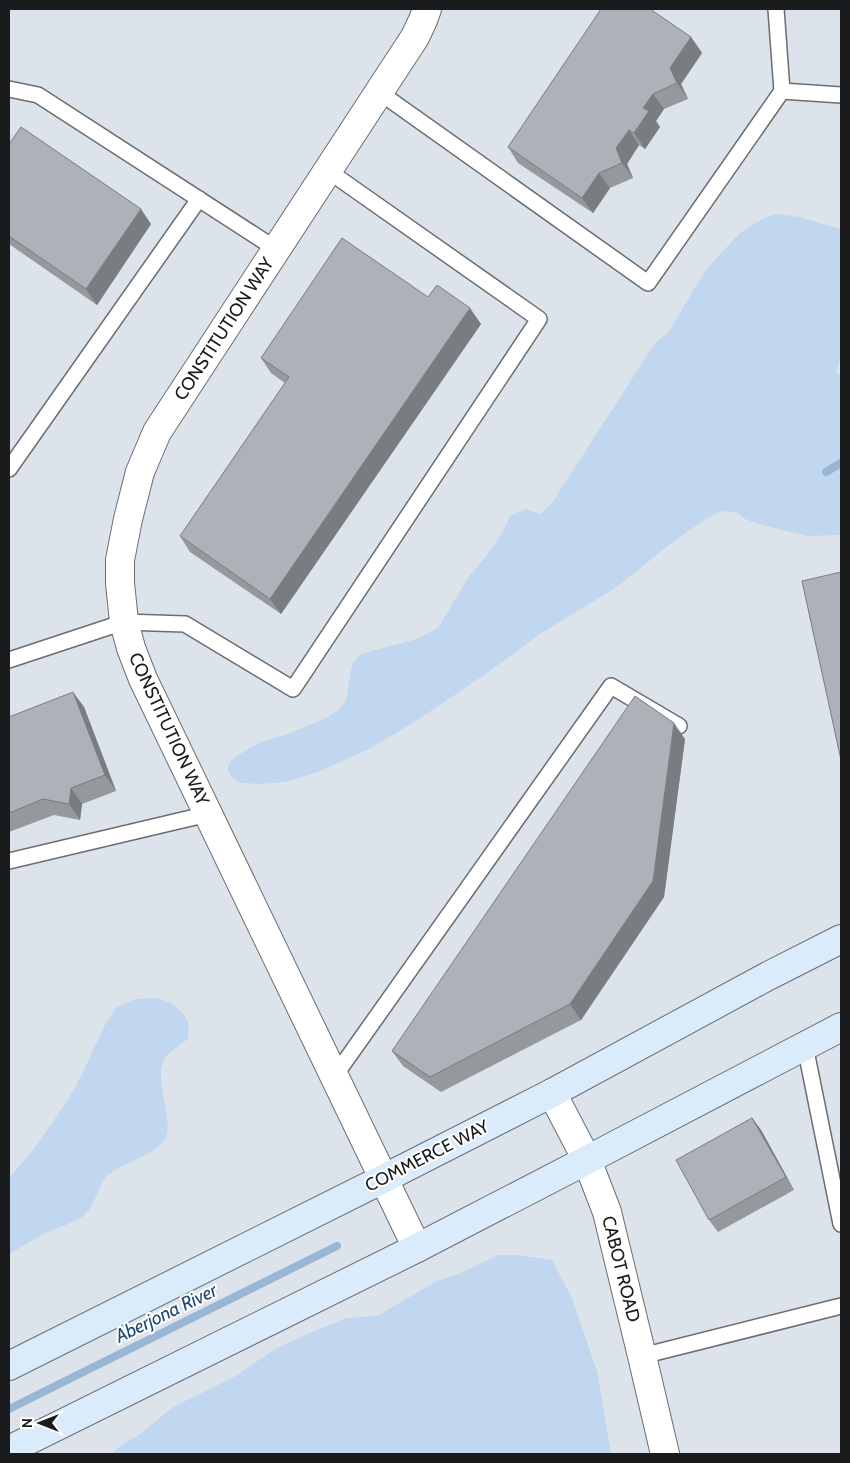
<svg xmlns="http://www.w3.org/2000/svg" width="850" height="1463" viewBox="0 0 850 1463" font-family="Cabin,sans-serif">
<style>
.green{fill:#c0d7ef}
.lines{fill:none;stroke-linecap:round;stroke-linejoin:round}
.stream{stroke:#99b7d5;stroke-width:8}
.lane-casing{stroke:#686e73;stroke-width:18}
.street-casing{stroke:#686e73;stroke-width:30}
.secondary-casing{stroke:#686e73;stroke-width:30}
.lane{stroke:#fff;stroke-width:15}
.street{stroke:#fff;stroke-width:28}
.secondary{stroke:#daebfb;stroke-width:28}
.wall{fill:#94999e}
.shaded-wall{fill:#787d81}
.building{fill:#acb2b8;stroke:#787d81}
.labels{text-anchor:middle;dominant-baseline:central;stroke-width:4;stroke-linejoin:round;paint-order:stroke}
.street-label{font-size:18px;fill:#191b1d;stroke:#fff}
.water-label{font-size:19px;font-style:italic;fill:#1d4b73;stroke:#fff}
</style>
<rect width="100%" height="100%" fill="#dde3ea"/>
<!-- green -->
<g class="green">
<path d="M777,214L799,217L841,229V356L836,373L841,374V535L807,536L762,525L745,519L738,513L722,511L706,519L670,544L617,587L543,632L480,678L419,719L371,748L318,772L285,782L260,784L241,783L233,778L228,772V766L233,759L243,752L263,741L286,735L326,718L338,710L346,701L351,670L353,662L361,654L417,639L438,628L468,578L491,550L504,530L510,516L526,509L540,514L552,503L655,343L669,332L694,289L711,264L740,233L764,218Z"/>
<path d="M157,998C171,1002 186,1010 189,1027C189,1030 188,1035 188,1039C181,1044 173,1049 167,1056C151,1074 172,1112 167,1134C162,1155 121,1162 106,1177C97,1188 95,1207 83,1216C70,1225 55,1228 42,1235C30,1241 20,1248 9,1254V1178L31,1153L68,1100L82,1074L105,1025L116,1008L135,999Z"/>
<path d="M498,1255H518L552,1260L572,1298L597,1371L611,1454H112L119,1447L140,1434L173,1407L234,1377L275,1349L312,1332L346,1318L377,1316L437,1281L459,1274Z"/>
</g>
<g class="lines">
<!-- stream -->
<g class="stream">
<path d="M826,472L841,463"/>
<path d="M9,1409L337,1246"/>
</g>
<defs>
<g id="lane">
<path d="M9,89L38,95L276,249"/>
<path d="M782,91L841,95"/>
<path d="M379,92L648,283L782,91L776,9"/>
<path d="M9,469L199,199"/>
<path d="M9,660L124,622L185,624L293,689L539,319L327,170"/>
<path d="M9,861L208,814"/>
<path d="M805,1046L841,1224"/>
<path d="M334,1077L611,686L679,726"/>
<path d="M642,1356L841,1306"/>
</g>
<g id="street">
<path d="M552,1093L587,1160L607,1212L642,1356L665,1454"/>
<path d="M417,1248L143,679L131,648L124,622L120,583V560L128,519L140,472L157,432L415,37L423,20L427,9"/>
</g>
<g id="secondary">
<path d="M9,1366L383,1179L552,1093L768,976L841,939"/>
<path d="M9,1450L417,1248L587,1160L841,1027"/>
</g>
</defs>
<!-- lane casing -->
<use href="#lane" class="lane-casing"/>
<!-- street casing -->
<use href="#street" class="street-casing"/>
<!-- secondary casing -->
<use href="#secondary" class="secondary-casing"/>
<!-- lane -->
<use href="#lane" class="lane"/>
<!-- street -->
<use href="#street" class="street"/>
<!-- secondary -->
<use href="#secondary" class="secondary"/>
</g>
<!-- wall -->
<g class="wall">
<path d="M691,37L702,53L681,84L688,99L664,109L656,121L660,127L645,149L639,145L627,164L633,178L610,188L593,213L518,163L508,147Z"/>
<path d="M9,144L151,224L97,305L9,244Z"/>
<path d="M428,297L481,324L281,614L190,552L180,536L285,383L271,373L261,358Z"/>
<path d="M84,707L116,791L82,804L80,820L54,815L9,832V717Z"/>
<path d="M685,739L664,897L581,1020L441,1092L403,1066L392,1051Z"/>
<path d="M752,1118L761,1130L794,1190L718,1232L709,1220Z"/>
</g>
<!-- shaded-wall -->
<g class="shaded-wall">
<path d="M691,37L702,53L681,84L688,99L677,83L670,68Z"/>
<path d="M653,94L664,109L656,121L660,127L645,149L634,133L643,108Z"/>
<path d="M629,130L639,145L627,164L633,178L622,163L616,148Z"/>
<path d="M599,173L610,188L593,213L582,198Z"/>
<path d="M141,209L151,224L97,305L86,289Z"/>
<path d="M470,308L481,324L281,614L270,599Z"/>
<path d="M73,692L84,707L116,791L105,775Z"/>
<path d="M674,723L685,739L664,897L581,1020L570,1004Z"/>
<path d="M71,788L82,804L80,820L69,804Z"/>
<path d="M752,1118L761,1130L794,1190L786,1177Z"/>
</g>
<!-- building -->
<g class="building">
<path d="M601,9H650L691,37L670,68L677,83L653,94L643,108L649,111L634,133L629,130L616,148L622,163L599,173L582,198L508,147Z"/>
<path d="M21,127L141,209L86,289L9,236V144Z"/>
<path d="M342,238L428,297L437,285L470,308L270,599L180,536L289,377L261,358Z"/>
<path d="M841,572V760L802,581Z"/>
<path d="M73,692L105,775L71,788L69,804L43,799L9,813V717Z"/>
<path d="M635,696L674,723L653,881L570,1004L430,1077L392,1051Z"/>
<path d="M752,1118L786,1177L709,1220L676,1160Z"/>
</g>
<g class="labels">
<!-- street labels -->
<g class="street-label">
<text transform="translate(224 329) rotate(-57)">CONSTITUTION WAY</text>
<text transform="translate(169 729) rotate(65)">CONSTITUTION WAY</text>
<text transform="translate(427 1156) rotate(-27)">COMMERCE WAY</text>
<text transform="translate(621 1269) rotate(76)">CABOT ROAD</text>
</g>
<!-- water labels -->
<g class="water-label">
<text transform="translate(166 1313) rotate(-26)">Aberjona River</text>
</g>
</g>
<!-- border -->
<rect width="850" height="1463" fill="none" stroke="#191b1d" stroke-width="20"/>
<!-- north arrow -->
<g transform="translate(40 1423) rotate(270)" stroke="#ffffff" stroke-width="4" paint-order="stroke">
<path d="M0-4L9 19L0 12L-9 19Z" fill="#191b1d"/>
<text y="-8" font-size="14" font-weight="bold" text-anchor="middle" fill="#191b1d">N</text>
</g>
</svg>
